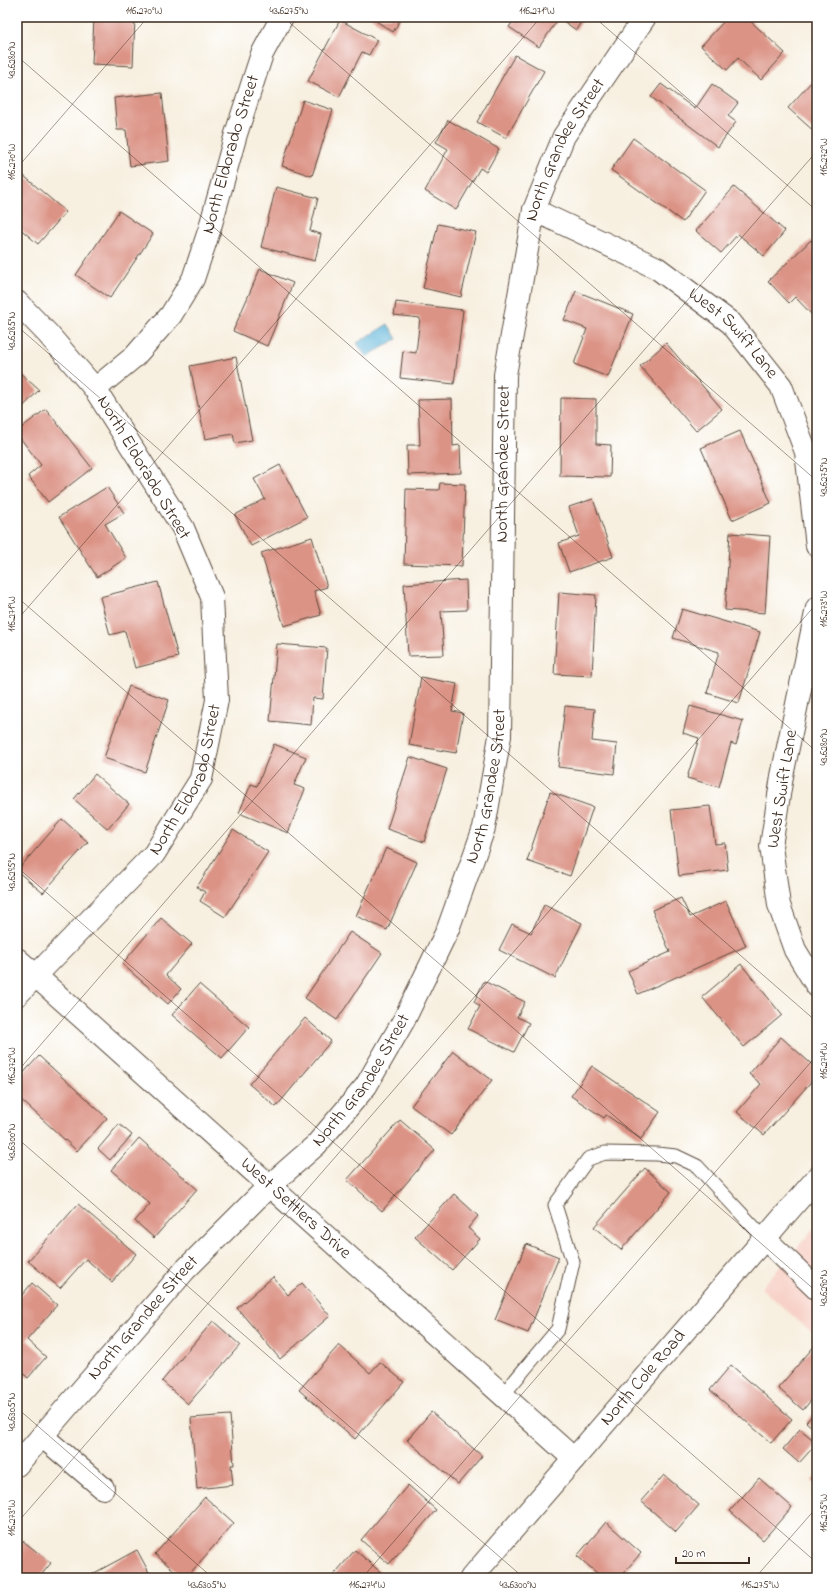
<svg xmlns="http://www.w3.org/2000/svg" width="834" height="1595" viewBox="0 0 834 1595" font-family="'Indie Flower',sans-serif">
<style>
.built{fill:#f7d1c7}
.water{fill:#5bb3d8;stroke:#4b6e7b}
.building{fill:#db9385}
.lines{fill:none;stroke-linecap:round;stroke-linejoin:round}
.lane-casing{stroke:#57483b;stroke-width:15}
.street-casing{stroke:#57483b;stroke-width:24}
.secondary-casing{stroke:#57483b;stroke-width:24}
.lane{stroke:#fff;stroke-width:13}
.street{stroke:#fff;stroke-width:22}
.secondary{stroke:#fff;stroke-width:22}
.ticks{fill:none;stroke:#3b2a1e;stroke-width:1;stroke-opacity:0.45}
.labels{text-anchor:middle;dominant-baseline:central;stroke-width:3;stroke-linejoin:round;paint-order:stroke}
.street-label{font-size:18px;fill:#3b2a1e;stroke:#fff}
.neatline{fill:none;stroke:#3b2a1e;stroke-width:1.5}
.ticks-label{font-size:10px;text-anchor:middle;fill:#3b2a1e}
</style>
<rect width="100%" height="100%" fill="#fff"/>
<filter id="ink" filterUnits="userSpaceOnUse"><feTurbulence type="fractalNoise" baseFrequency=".025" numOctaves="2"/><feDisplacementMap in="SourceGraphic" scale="8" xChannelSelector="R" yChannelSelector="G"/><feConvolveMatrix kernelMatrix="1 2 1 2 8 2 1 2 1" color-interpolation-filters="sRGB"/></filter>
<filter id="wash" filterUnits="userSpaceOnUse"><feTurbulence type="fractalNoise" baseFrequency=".012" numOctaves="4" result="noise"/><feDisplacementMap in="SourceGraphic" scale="16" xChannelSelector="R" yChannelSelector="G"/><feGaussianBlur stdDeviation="0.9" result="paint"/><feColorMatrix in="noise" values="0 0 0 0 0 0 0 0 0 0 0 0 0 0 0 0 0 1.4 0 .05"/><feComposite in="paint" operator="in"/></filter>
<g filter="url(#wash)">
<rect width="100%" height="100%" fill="#f7efdf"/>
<!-- built -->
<path class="built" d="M817,1225V1337L761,1288Z"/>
<!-- water -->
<path class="water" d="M388,324L397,339L366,357L357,343Z"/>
<g id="blocks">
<!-- building -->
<g class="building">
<path d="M94,17H135L133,66L92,64Z"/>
<path d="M370,17H402L393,32Z"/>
<path d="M516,17H584L576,30L559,18L539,47L509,27Z"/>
<path d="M728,17H746L785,53L761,80L738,58L727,70L701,46Z"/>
<path d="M340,20L377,40L369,55L362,52L339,97L308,81Z"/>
<path d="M515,55L544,71L506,138L477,122Z"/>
<path d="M813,80L817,83V134L788,108Z"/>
<path d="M661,84L695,109L712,84L738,103L728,116L736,122L718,147L651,97Z"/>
<path d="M162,93L169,161L130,166L126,130H117L114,98Z"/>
<path d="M303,100L333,110L312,176L282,166Z"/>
<path d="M448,120L499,149L486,172L480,168L456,210L425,191L448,149L436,142Z"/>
<path d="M633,138L705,190L683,222L611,170Z"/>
<path d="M17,170L66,212L38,244L17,226Z"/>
<path d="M276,187L318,198L310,231L321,234L315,261L261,247Z"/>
<path d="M734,187L785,231L764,256L738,234L721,253L696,231Z"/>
<path d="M119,211L153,234L110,298L76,275Z"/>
<path d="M438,224L476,232L461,297L423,288Z"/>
<path d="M811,240L817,247V320L795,297L789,303L768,281Z"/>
<path d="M260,269L293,283L267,346L233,331Z"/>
<path d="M576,291L633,314L608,377L574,364L587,329L564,320Z"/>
<path d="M396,302L463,310L454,384L400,378L403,351L416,353L420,318L394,315Z"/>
<path d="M666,343L722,409L696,431L640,366Z"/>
<path d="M236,357L252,440L235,443L233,434L205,439L190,366Z"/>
<path d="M17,370L39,390L17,413Z"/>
<path d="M561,398L596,399V444L611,445L610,477L560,476Z"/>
<path d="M452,399L453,446L460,445L461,473L408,475L407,445H420L418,400Z"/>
<path d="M46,409L92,468L48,502L28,476L41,465L17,434V431Z"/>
<path d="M740,431L771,503L732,520L701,448Z"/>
<path d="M280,465L307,517L251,546L235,515L265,499L254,479Z"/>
<path d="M440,483L465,484L462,566L404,564L406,489L439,490Z"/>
<path d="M107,487L124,513L105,524L126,558L97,577L59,517Z"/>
<path d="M593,499L613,557L569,572L559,543L579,536L569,507Z"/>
<path d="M730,533L770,536L765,613L725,610Z"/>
<path d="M312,537L327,587L314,591L321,615L284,626L261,553Z"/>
<path d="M466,580L467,610L441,611L444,655L408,656L404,584Z"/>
<path d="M158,582L178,657L135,668L125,631L110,635L100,597Z"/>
<path d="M559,592L596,595L592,676L554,674Z"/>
<path d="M682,609L760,632L739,703L707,693L719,652L673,638Z"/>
<path d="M277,644L327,648L323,699L313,698L311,725L270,721Z"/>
<path d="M421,677L457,684L452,711L463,713L456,753L409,745Z"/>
<path d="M129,686L169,700L145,772L104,758Z"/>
<path d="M565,706L595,709L592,741L617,744L614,774L558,767Z"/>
<path d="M690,706L743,721L736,745L731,743L719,787L687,778L699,738L683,733Z"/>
<path d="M274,744L306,757L294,785L305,789L288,833L239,813L251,784L257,786Z"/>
<path d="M410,757L447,769L424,842L387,829Z"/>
<path d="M95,774L129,804L108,829L74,799Z"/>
<path d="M550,792L593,807L570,876L527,861Z"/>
<path d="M710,806L715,844L725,843L728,870L679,876L671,810Z"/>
<path d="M62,819L88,842L43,893L17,871Z"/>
<path d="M233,830L268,852L225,917L200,901L205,892L197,887Z"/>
<path d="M386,848L417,862L387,930L356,916Z"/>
<path d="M681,898L690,917L726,901L746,946L638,994L628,971L670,952L652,910Z"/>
<path d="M544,905L582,923L555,978L499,950L512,924L531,933Z"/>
<path d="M161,918L192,944L166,975L181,989L168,1004L122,964Z"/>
<path d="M350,932L382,953L337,1020L305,998Z"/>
<path d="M741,964L782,1015L744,1047L702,997Z"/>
<path d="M484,981L525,1002L517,1017L529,1023L514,1052L468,1029L480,1006L474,1002Z"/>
<path d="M199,984L249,1027L222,1058L172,1015Z"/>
<path d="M305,1018L331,1041L276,1107L249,1084Z"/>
<path d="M781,1037L817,1069V1075L764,1135L737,1112L761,1084L749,1074Z"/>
<path d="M453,1051L492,1080L451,1135L411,1106Z"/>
<path d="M39,1056L107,1118L77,1151L17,1096V1080Z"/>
<path d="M592,1066L660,1112L641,1139L606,1115L604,1118L571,1096Z"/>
<path d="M400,1120L435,1150L382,1211L347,1180Z"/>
<path d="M119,1124L132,1135L110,1160L98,1149Z"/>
<path d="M139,1138L197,1189L154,1238L135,1221L150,1204L111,1170Z"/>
<path d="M645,1168L671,1192L621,1250L594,1227Z"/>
<path d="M454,1194L478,1216L468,1228L480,1239L452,1270L415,1237Z"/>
<path d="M78,1204L136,1254L112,1282L86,1259L60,1288L28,1261Z"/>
<path d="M526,1244L559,1257L528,1333L495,1320Z"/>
<path d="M273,1277L288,1295L302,1283L330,1316L280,1359L237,1308Z"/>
<path d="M32,1283L57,1305L27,1340L46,1357L28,1378L17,1368V1301Z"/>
<path d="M213,1321L240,1345L188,1404L162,1381Z"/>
<path d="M817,1343V1393L803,1410L778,1388Z"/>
<path d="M339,1345L370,1373L380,1362L404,1382L355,1439L299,1390Z"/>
<path d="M731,1365L792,1419L771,1443L710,1390Z"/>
<path d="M817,1410V1431L806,1422Z"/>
<path d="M431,1412L482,1456L458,1484L407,1440Z"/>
<path d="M230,1415L234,1465H231L233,1485L197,1489L191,1418Z"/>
<path d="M800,1429L817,1443L799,1463L783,1449Z"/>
<path d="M664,1475L699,1505L676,1532L641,1501Z"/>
<path d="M817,1475V1486L812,1481Z"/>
<path d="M759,1478L792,1507L763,1540L730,1511Z"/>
<path d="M408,1485L436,1510L389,1564L361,1540Z"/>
<path d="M205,1497L234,1523L186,1578H183L155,1554Z"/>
<path d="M606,1522L641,1553L619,1578H603L577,1556Z"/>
<path d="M23,1541L51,1563L39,1578H17V1548Z"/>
<path d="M137,1550L152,1578H85Z"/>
<path d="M355,1550L384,1575L381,1578H331Z"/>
</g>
</g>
</g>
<g filter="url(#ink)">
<use href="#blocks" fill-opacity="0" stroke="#57483b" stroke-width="1"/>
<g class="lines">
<defs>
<path id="lane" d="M502,1396L558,1329L573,1262L555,1205L588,1159L605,1153L657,1154L676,1156L697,1166L764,1238"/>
<g id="street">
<path id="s1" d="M534,210L657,268L731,323L781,386L806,452L817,546"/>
<path d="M17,302L48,334L95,389"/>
<path d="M817,608L782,776L771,846L779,905L795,950L817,986"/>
<path id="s2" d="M17,959L574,1459"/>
<path id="s3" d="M17,995L154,854L201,779L217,700L212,597L183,528L95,389L135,356L171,315L193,279L209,231L236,134L262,54L282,17"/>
<path d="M764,1238L817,1289"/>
<path d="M42,1436L103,1488"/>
<path id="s4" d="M17,1465L185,1270L269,1186L316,1145L366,1086L404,1020L448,929L484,828L500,736L505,375L534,210L564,136L645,17"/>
</g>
<g id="secondary">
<path id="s5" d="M471,1578L817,1178"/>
</g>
</defs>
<!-- lane casing -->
<use href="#lane" class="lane-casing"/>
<!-- street casing -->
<use href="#street" class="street-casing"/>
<!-- secondary casing -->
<use href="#secondary" class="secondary-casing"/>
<!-- lane -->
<use href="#lane" class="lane"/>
<!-- street -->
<use href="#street" class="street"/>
<!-- secondary -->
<use href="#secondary" class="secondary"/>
</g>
</g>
<!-- ticks -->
<path class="ticks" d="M283,17L817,481M594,17L817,211M17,56L817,752M17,168L148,17M17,326L817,1022M17,597L817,1292M17,620L541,17M17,867L817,1563M17,1072L817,151M17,1138L524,1578M17,1408L213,1578M17,1523L817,603M362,1578L817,1055M755,1578L817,1507"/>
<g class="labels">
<!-- street labels -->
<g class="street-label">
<text stroke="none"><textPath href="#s4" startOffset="1490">North Grandee Street</textPath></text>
<text stroke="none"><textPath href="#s3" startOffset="987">North Eldorado Street</textPath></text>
<text stroke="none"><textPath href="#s1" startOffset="237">West Swift Lane</textPath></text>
<text stroke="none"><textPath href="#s4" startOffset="1166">North Grandee Street</textPath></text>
<text transform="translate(143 468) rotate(59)">North Eldorado Street</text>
<text stroke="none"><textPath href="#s3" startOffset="279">North Eldorado Street</textPath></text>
<text stroke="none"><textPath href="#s4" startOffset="842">North Grandee Street</textPath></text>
<text transform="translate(783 789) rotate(-81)">West Swift Lane</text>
<text stroke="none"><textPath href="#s4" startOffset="518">North Grandee Street</textPath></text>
<text stroke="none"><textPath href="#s2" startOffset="374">West Settlers Drive</textPath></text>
<text stroke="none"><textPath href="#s4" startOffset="194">North Grandee Street</textPath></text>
<text stroke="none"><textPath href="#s5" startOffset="264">North Cole Road</textPath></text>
</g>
</g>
<!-- margin -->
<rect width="834" height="1595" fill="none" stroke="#fff" stroke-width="44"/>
<!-- scale -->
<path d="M676 1557v6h73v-6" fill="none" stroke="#3b2a1e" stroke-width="2"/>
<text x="682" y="1557" font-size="12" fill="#3b2a1e" stroke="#ffffff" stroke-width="3" paint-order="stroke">20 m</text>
<rect x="22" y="22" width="790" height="1551" class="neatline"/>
<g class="ticks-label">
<text x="144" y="14">116.270°W</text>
<text x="289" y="14">43.6275°N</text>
<text x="537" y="14">116.271°W</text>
<text transform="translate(11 60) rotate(-90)" y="4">43.6280°N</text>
<text transform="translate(823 157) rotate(-90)" y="4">116.272°W</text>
<text transform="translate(11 162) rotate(-90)" y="4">116.270°W</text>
<text transform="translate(11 331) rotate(-90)" y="4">43.6285°N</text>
<text transform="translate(823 477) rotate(-90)" y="4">43.6275°N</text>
<text transform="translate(823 609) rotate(-90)" y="4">116.273°W</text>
<text transform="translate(11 614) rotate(-90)" y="4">116.271°W</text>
<text transform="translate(823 747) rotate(-90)" y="4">43.6280°N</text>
<text transform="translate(11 872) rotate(-90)" y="4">43.6295°N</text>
<text transform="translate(823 1061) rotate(-90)" y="4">116.274°W</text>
<text transform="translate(11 1066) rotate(-90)" y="4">116.272°W</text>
<text transform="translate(11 1142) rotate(-90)" y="4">43.6300°N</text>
<text transform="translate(823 1288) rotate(-90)" y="4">43.6290°N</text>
<text transform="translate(11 1412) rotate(-90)" y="4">43.6305°N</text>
<text transform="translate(823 1513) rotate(-90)" y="4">116.275°W</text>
<text transform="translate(11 1518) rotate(-90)" y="4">116.273°W</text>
<text x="207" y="1588">43.6305°N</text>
<text x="367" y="1588">116.274°W</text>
<text x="518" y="1588">43.6300°N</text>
<text x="760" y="1588">116.275°W</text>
</g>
</svg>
